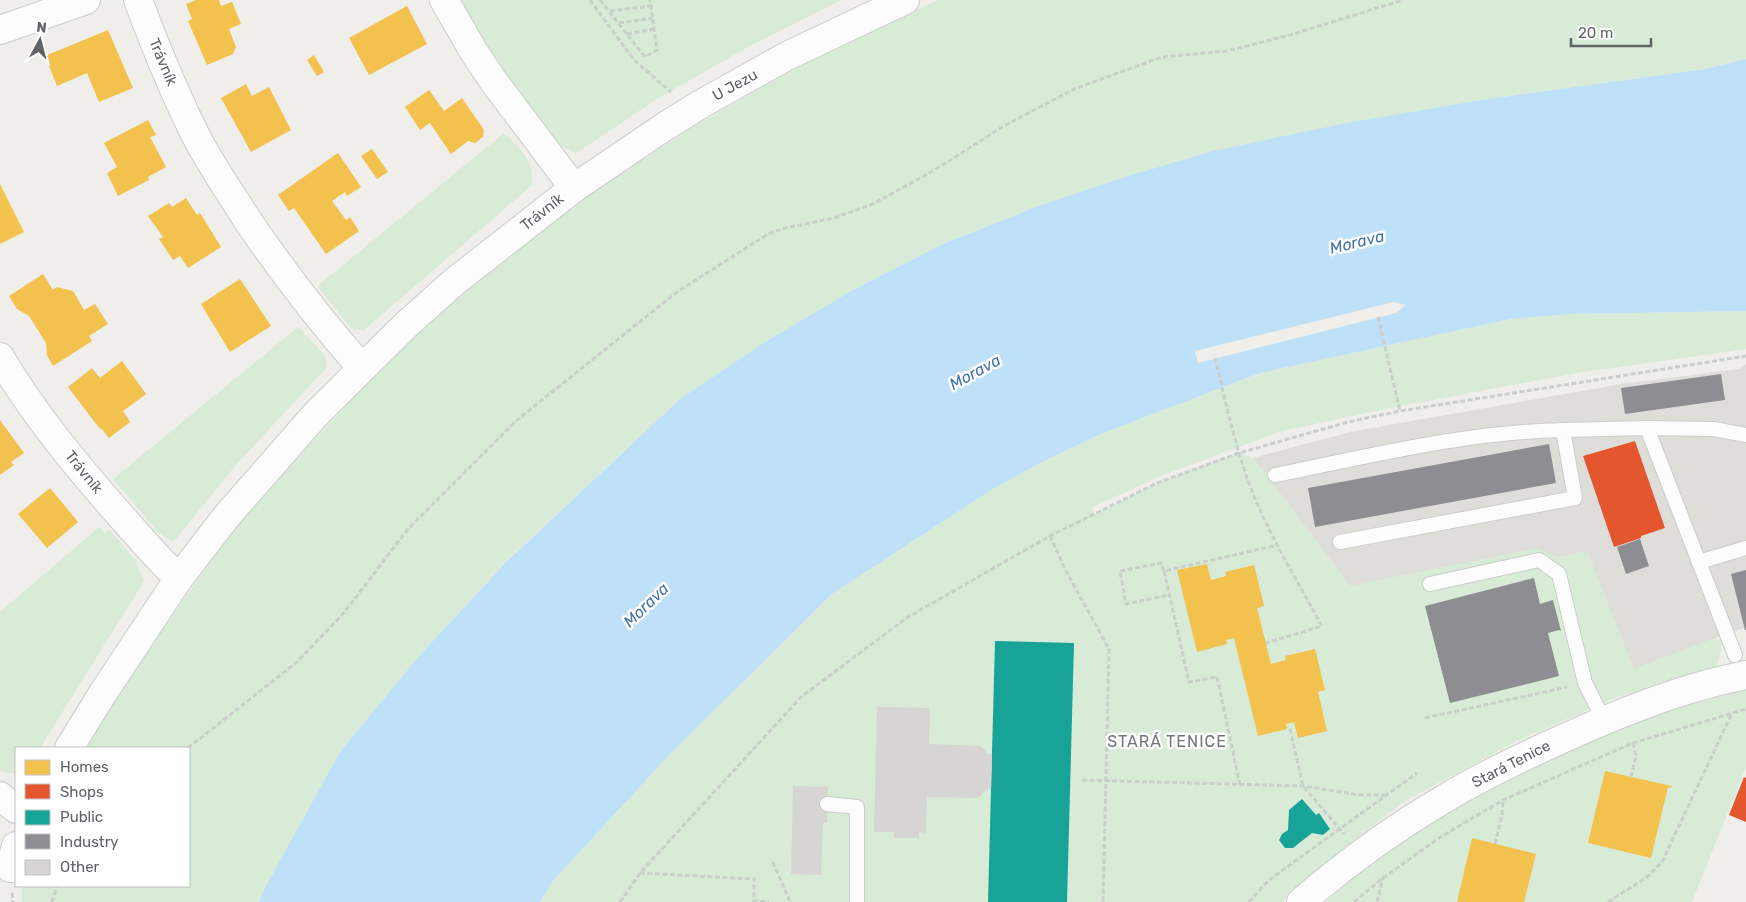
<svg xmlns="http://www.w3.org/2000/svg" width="1746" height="902" viewBox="0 0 1746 902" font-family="Rubik,sans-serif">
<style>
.industrial{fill:#dfddda}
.green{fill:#d8ebd6}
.water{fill:#bfe0f9}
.pier{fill:#efeeea}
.homes{fill:#f2c14e}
.shops{fill:#e4572e}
.public{fill:#17a398}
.industry{fill:#8d8d92}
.building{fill:#d6d5d3}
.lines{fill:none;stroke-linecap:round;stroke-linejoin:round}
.service-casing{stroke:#cbcccc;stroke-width:16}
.minor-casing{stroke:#cbcccc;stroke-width:30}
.path{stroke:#cacfcc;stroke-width:3;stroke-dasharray:5 2.5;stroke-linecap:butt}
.service{stroke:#fdfcfc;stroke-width:14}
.minor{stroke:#fdfcfc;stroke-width:28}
.labels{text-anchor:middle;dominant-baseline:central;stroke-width:5;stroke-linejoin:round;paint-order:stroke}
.street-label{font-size:15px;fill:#5f6368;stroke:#fff}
.water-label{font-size:16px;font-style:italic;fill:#4174aa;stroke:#fff}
.neighbourhood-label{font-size:16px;letter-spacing:1px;fill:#70757a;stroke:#fff}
</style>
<rect width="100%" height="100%" fill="#efeeea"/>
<!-- industrial -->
<path class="industrial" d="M1746,364V627L1634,669L1350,586L1253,458L1350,432L1621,384L1739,369Z"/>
<!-- green -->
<g class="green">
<path d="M458,0H841L748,47L657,99L575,154L559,144L546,131L491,57Z"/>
<path d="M938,0H1746V59L1705,69L1481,100L1213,151L1128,176L1036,207L943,244L851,291L765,342L680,399L505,562L419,656L340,752L259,902H22V886H189V748H87L128,677L241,520L352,399L394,355L463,294L525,242L590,195L694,126L815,58L864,34Z"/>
<path d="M504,133C522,151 533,158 532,185L363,331L351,328L318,287L320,284Z"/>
<path d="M1746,311V349L1577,373L1390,408L1282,431L1163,475L1093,507V515L1157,483L1239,453L1253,458L1350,586L1537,548L1557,557L1587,551L1634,669L1712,639L1721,640V651L1716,668L1618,697L1519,740L1405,801L1326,862L1282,902H620L621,901L619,902H540L552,882L670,754L832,594L991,490L1044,461L1103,433L1260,373L1510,319L1571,314Z"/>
<path d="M298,327L325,355L327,367L236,465L174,541H171L159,533L113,479Z"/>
<path d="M99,527L105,533L109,529L135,560L144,581L40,748H16V773H5L0,770V612Z"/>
<path d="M1746,689V767L1692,902H1326L1354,876L1451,807L1583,742L1672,710Z"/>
</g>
<!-- water -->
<path class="water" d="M1746,59V311L1571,314L1510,319L1260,373L1103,433L1044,461L991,490L832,594L670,754L552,882L540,902H259L265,888L340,752L419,656L505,563L680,399L765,342L851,291L943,244L1036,207L1128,176L1213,151L1347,123L1481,100L1705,69Z"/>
<!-- pier -->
<path class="pier" d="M1393,302L1406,305L1396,313L1198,363L1195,351Z"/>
<!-- homes -->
<g class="homes">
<path d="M196,0H219L221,6L232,2L241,24L229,29L236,47L233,54L207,65L188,21L192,19L186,4Z"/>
<path d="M407,6L427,44L369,75L349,38Z"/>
<path d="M108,30L133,88L99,102L87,73L57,86L45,56Z"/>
<path d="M314,55L324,72L317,76L307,60Z"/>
<path d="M246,84L252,96L269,87L291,130L251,152L221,98Z"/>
<path d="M429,90L444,111L462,98L484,130L483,137L475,143L468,141L451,154L430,123L420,130L405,107Z"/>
<path d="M148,120L156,135L150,137L166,167L148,177L149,180L118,196L107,173L117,167L104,143Z"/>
<path d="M372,149L388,172L377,179L361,156Z"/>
<path d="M338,153L361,187L347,196L345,192L332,201L346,220L350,217L359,231L326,254L294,208L289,211L278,195Z"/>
<path d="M0,184L24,232L0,244Z"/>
<path d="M186,198L197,215L200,213L221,247L188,268L180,256L173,260L159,239L163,237L148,216L169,203L172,207Z"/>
<path d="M43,274L53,290L57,287L73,291L84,310L95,304L108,324L89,336L92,341L53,366L47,355L46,343L29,316L17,309L9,296Z"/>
<path d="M240,279L271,326L230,352L201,304Z"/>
<path d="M122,361L146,394L123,411L130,422L109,438L101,428L100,429L68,387L92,368L100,378Z"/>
<path d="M0,420L24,453L11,462L14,465L0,475Z"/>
<path d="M50,488L78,522L47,548L18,514Z"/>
<path d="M1207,564L1211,580L1226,576L1225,572L1254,565L1264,606L1257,608L1271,664L1286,660L1285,656L1315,649L1325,690L1318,692L1327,731L1298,738L1294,722L1286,724L1287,729L1258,736L1234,638L1226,640L1227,644L1197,652L1177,570Z"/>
<path d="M1605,771L1672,786L1671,788L1668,787L1651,858L1588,843Z"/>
<path d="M1472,838L1536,854L1524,902H1457Z"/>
</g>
<!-- shops -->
<g class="shops">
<path d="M1635,441L1665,528L1641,536V538L1614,547L1583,456Z"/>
<path d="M1744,777L1746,778V822L1729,815Z"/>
</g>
<!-- public -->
<g class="public">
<path d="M995,641L1074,643L1067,902H988Z"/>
<path d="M1302,799L1316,815L1319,813L1330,829L1323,835L1312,833L1293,848H1285L1279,840L1282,834L1288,830L1289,810Z"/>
</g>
<!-- industry -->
<g class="industry">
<path d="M1721,374L1725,400L1625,414L1621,388Z"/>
<path d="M1549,444L1556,483L1315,527L1308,488Z"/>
<path d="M1640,539L1649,566L1626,574L1617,547Z"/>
<path d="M1746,570V630H1745L1731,574Z"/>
<path d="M1534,578L1540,604L1553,600L1561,631L1559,630L1548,633L1559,676L1450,703L1425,606Z"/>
</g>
<!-- building -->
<g class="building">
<path d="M877,707L930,708L929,744L980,746L988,754L992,755L991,790L987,789L978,798L927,797L926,833L919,832V838H894V832H874Z"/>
<path d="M793,786L828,787L827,823H823L821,875L791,874Z"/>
</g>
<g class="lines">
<defs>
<g id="service">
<path d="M1275,475C1370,456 1466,432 1563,430"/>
<path d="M1340,542L1575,498L1563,430L1647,428"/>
<path d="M1699,562L1746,548"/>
<path d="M1430,584L1539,560L1559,574L1585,683L1604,720"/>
<path d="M1735,655L1647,428L1714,429L1746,435"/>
<path d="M827,804L857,807V902"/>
</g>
<g id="minor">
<path d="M138,0C156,48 175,95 198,140C213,168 231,194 248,221C283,272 321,322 362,368"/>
<path d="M444,0L474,52L494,82L574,188"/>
<path d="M0,30L86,0"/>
<path d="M0,357C33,413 76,465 119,514C139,536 157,559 179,578"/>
<path d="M69,748L103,693L179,578L226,517L317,413L407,324L454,282L574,188L664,127L701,104L787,56L905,0"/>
<path d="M0,796L16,809"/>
<path d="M10,868L16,846"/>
<path d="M1301,902C1344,865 1390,831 1439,802C1481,776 1526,755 1571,735C1627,710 1685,687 1746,675"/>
</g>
</defs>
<!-- service casing -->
<use href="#service" class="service-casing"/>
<!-- minor casing -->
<use href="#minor" class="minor-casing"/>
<!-- path -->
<g class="path">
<path d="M590,0L634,60L671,92"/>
<path d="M600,0L645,57L657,50L650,0"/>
<path d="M610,11L651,6"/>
<path d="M619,23L652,18"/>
<path d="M627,34L654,29"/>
<path d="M1378,317L1400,411"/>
<path d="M1215,358C1226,403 1235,448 1252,491C1270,537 1298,582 1322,626L1266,643"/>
<path d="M1050,536L1067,573L1109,649L1103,902"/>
<path d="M1164,571L1161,563L1120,571L1126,604L1169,595"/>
<path d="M1425,718L1567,687"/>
<path d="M1290,729L1303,786L1344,834"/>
<path d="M188,748L297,662L343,614L408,529L517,420L677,292L768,234L785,228L834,218L873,204L933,171L1004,126L1074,89L1162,57L1227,51L1290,35L1403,0"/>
<path d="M1631,777L1636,756L1633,743"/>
<path d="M1082,780L1303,786L1360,795H1386"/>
<path d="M1240,785L1217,677L1189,682L1164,571L1278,545"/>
<path d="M1495,844L1502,815L1503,801"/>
<path d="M773,862L790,902"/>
<path d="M640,873L754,879V901L769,902"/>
<path d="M12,893L13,902"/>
<path d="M52,902L57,886"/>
<path d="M620,902L640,873L801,697L908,617L1050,536L1157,483L1239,453L1348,422L1400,411L1746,356"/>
<path d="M1249,902L1269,880L1417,773"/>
<path d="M1354,902L1383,878L1439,838L1503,800L1633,743L1746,709"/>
<path d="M1377,902L1383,878"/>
<path d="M1608,902L1646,878L1662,862L1732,713"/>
</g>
<!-- service -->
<use href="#service" class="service"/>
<!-- minor -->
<use href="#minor" class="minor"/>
</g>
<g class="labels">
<!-- street labels -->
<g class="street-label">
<text transform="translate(163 62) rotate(67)">Trávník</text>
<text transform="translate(735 85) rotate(-29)">U Jezu</text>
<text transform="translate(542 212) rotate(-38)">Trávník</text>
<text transform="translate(84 472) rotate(51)">Trávník</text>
<text transform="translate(1511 764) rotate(-27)">Stará Tenice</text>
</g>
<!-- water labels -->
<g class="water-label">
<text transform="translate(1357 242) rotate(-14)">Morava</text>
<text transform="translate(975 372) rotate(-29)">Morava</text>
<text transform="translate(646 605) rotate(-44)">Morava</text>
</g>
<!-- neighbourhood labels -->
<g class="neighbourhood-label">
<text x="1167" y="741">STARÁ TENICE</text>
</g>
</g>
<!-- legend -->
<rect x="15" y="747" width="175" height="140" fill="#ffffff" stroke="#bfc1c3"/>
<rect x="25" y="760" width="25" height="15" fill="#f2c14e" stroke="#bfc1c3"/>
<text x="60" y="772" font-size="15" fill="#5f6368">Homes</text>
<rect x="25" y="784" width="25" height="15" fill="#e4572e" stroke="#bfc1c3"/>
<text x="60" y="797" font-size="15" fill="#5f6368">Shops</text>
<rect x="25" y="810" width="25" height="15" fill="#17a398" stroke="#bfc1c3"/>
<text x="60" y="822" font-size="15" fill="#5f6368">Public</text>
<rect x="25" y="834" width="25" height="15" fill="#8d8d92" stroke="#bfc1c3"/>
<text x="60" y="847" font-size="15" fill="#5f6368">Industry</text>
<rect x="25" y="860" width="25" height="15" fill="#d6d5d3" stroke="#bfc1c3"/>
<text x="60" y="872" font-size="15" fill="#5f6368">Other</text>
<!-- north arrow -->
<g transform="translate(40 40) rotate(7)" stroke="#ffffff" stroke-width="4" paint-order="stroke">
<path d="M0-4L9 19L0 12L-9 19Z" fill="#5f6368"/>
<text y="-8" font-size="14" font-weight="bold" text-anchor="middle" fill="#5f6368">N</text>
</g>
<!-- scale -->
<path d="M1571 38v8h80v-8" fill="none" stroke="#5f6368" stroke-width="2.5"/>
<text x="1578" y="38" font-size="15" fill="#5f6368" stroke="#ffffff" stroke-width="4" paint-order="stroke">20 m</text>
</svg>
